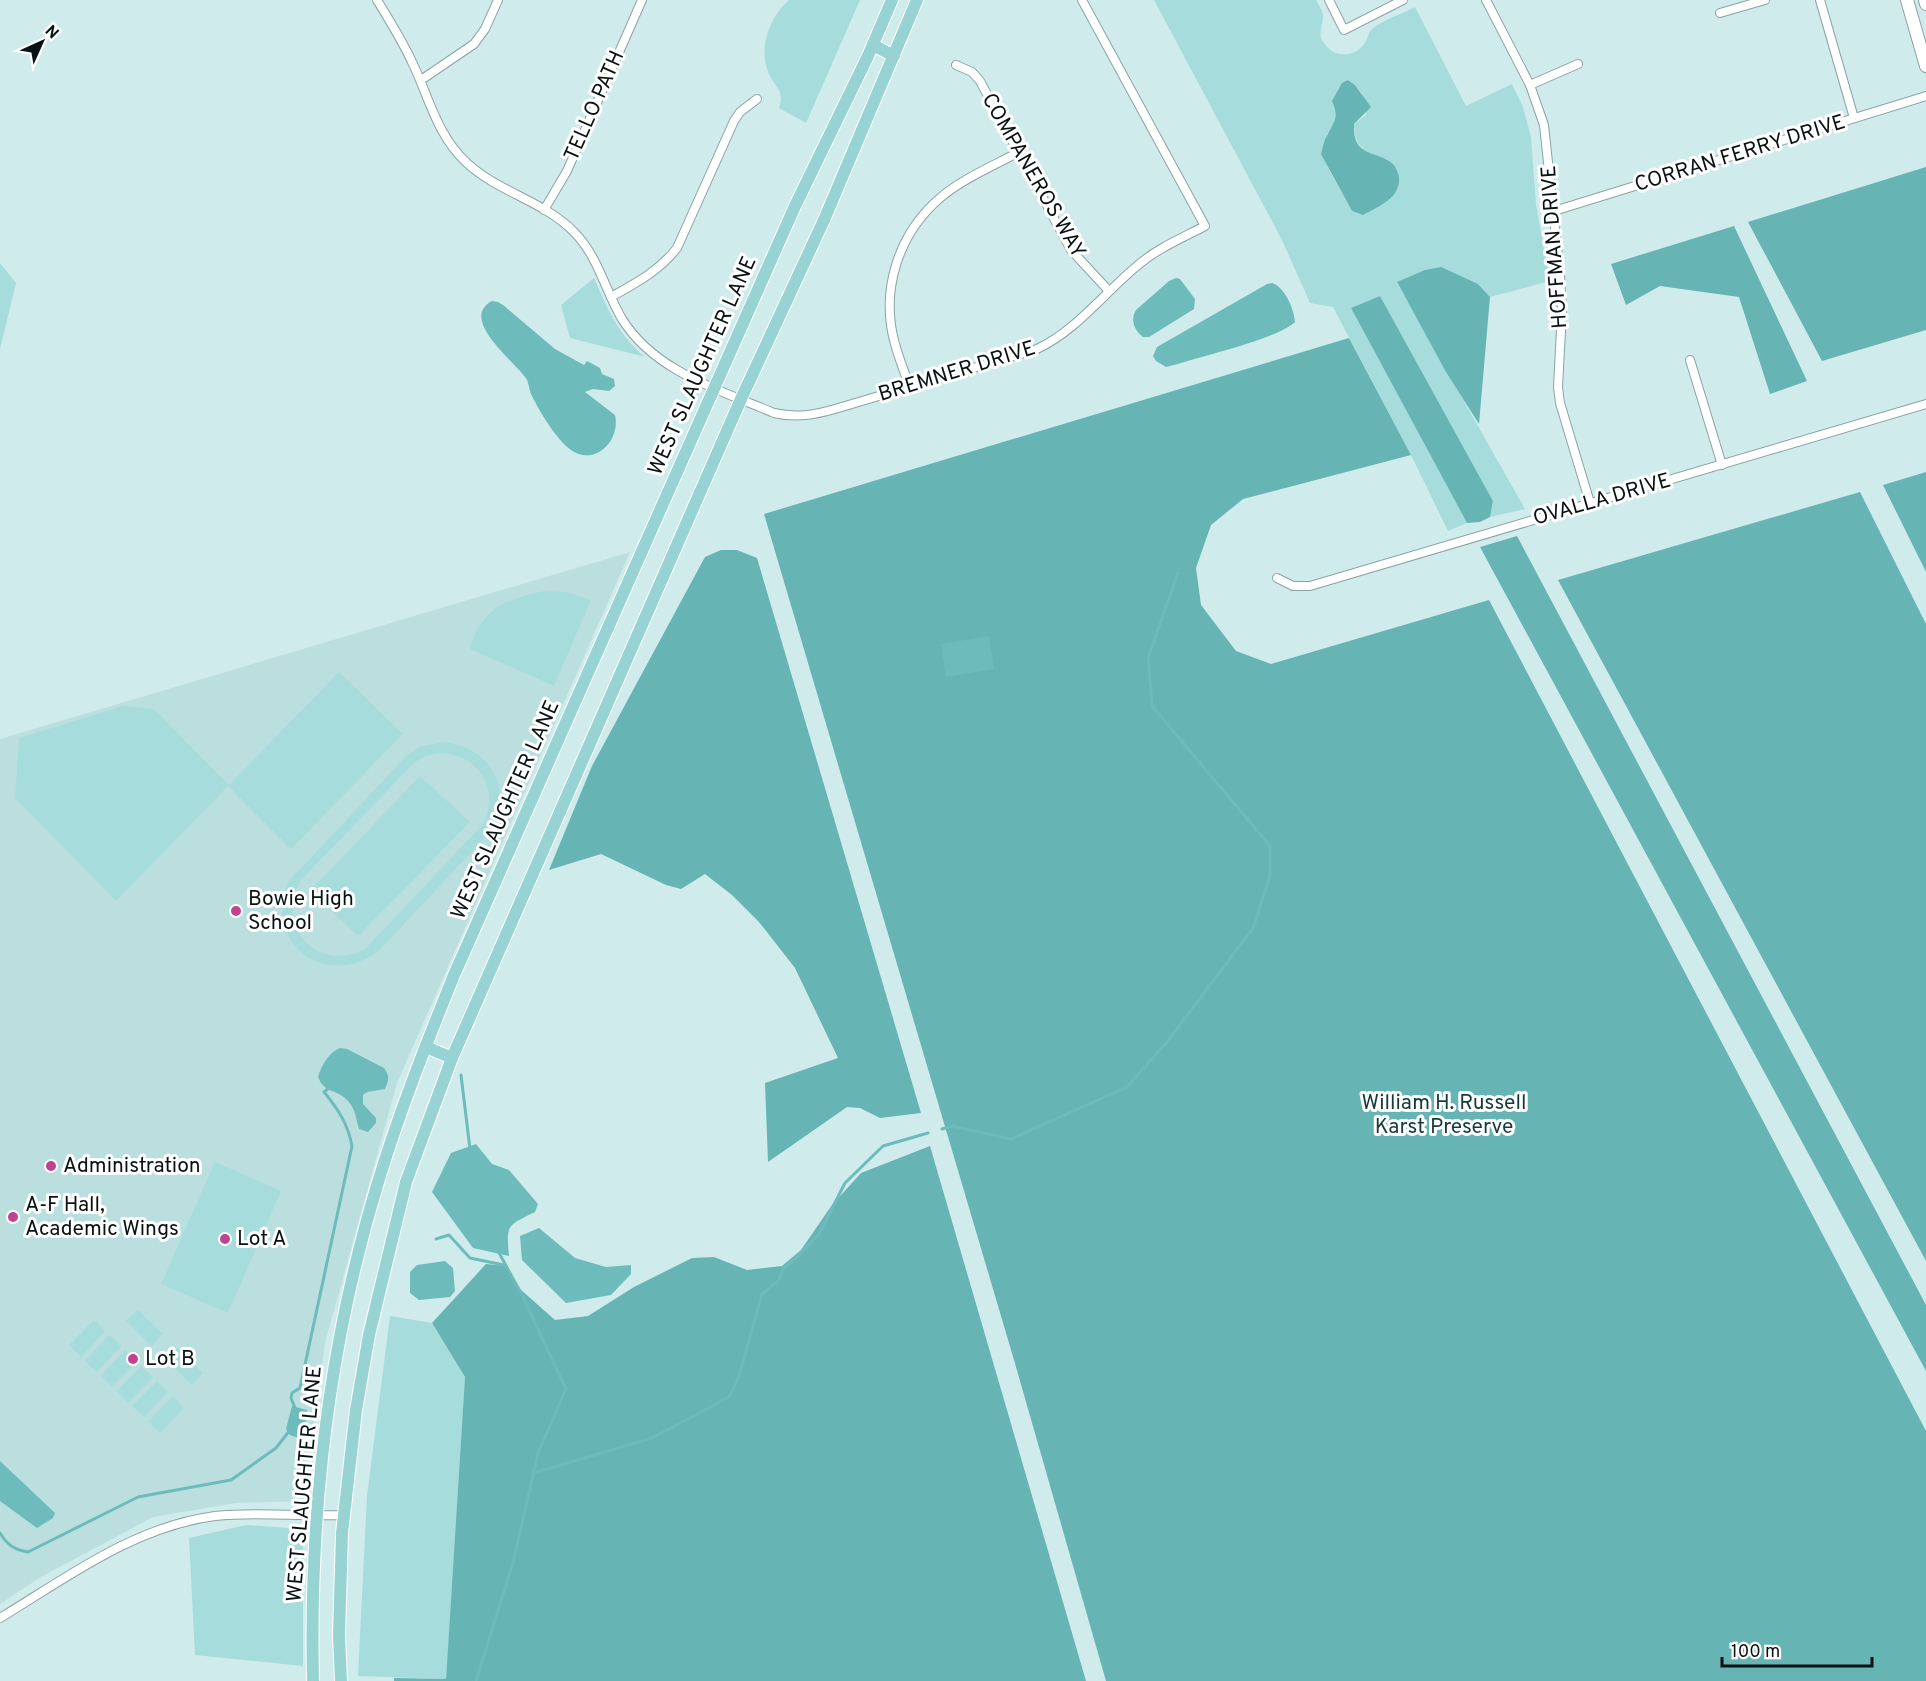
<svg xmlns="http://www.w3.org/2000/svg" width="1926" height="1681" viewBox="0 0 1926 1681" font-family="Overpass,sans-serif">
<style>
.built{fill:#bbdfdf}
.green{fill:#a7dcdc;fill-rule:evenodd}
.forest{fill:#67b4b5}
.water{fill:#6ebbbc}
.lines{fill:none;stroke-linecap:round;stroke-linejoin:round}
.stream{stroke:#6ebbbc;stroke-width:3}
.minor-casing{stroke:#8ba3a3;stroke-width:10}
.secondary-casing{stroke:#8ba3a3;stroke-width:14}
.primary-casing{stroke:#fff;stroke-width:14}
.minor{stroke:#fff;stroke-width:8}
.secondary{stroke:#fff;stroke-width:12}
.primary{stroke:#98d3d4;stroke-width:12}
.poi-dot{fill:#c14290;stroke:#fff;stroke-width:2}
.labels{text-anchor:middle;dominant-baseline:central;stroke-width:6;stroke-linejoin:round;paint-order:stroke}
.street-label{font-size:21px;fill:#091212;stroke:#fff}
.poi-label{font-size:21px;fill:#091212;stroke:#fff;text-anchor:start}
.park-label{font-size:21px;fill:#143a3a;stroke:#fff}
</style>
<rect width="100%" height="100%" fill="#d0ebeb"/>
<!-- built -->
<path class="built" d="M630,552L397,1083L325,1343L304,1501L236,1503L153,1517L41,1577L0,1604V739Z"/>
<!-- green -->
<g class="green">
<path d="M789,0H860L806,123L779,108C785,90 775,88 769,74C758,49 769,17 789,0Z"/>
<path d="M1154,0H1316C1319,5 1323,11 1323,17C1323,25 1318,32 1322,40C1331,57 1352,60 1364,44C1368,39 1368,32 1373,28C1385,19 1402,14 1415,7L1466,106L1512,84L1523,107L1531,137L1536,205L1550,281L1490,297L1478,284L1397,283L1525,509L1490,517L1493,501L1380,296L1351,308L1467,523L1448,531L1411,455L1333,307L1310,303L1282,240ZM1348,80C1363,90 1365,97 1366,115L1354,124C1353,151 1373,155 1394,164L1363,215L1352,211L1327,166V135L1335,123L1336,111Z"/>
<path d="M0,263L16,283L0,349Z"/>
<path d="M594,278C607,308 619,336 645,357L570,338L561,305Z"/>
<path d="M544,591L567,592L591,600L554,686L470,649C480,609 506,599 544,591Z"/>
<path d="M339,672L403,734L291,849L228,786L116,901L15,798L19,738L123,706L154,709L229,785Z"/>
<path d="M443,742C491,746 514,790 491,831L380,950C327,992 261,943 289,881L406,756L419,747ZM438,753C477,752 500,788 484,823L365,949C316,974 273,925 302,879L415,762L426,756Z"/>
<path d="M420,776L470,822L358,936L310,891Z"/>
<path d="M215,1162L281,1191L228,1313L161,1284Z"/>
<path d="M138,1310L163,1334L152,1346L126,1321Z"/>
<path d="M390,1316L432,1323L465,1377L446,1679L358,1676L367,1496Z"/>
<path d="M94,1320L105,1331L81,1357L69,1345Z"/>
<path d="M109,1335L121,1346L97,1372L85,1361Z"/>
<path d="M178,1348L203,1373L192,1385L166,1360Z"/>
<path d="M125,1350L137,1362L112,1387L101,1376Z"/>
<path d="M141,1366L153,1377L128,1403L117,1391Z"/>
<path d="M157,1381L168,1392L144,1417L132,1406Z"/>
<path d="M173,1396L184,1408L160,1433L148,1422Z"/>
<path d="M246,1525L303,1529V1666L195,1655L189,1538Z"/>
</g>
<!-- forest -->
<g class="forest">
<path d="M1348,80L1355,85L1371,107L1354,124C1352,158 1377,150 1393,164C1396,167 1398,173 1399,177C1401,198 1379,206 1363,215L1352,211L1321,154C1323,147 1324,140 1328,134C1335,120 1339,117 1332,101L1342,83Z"/>
<path d="M1926,167V330L1822,361L1748,222Z"/>
<path d="M1734,226L1807,381L1770,394L1739,297L1660,286L1626,305L1611,264Z"/>
<path d="M1441,267L1478,284L1490,297L1479,424L1446,372L1397,282L1425,270Z"/>
<path d="M1380,296L1493,501L1490,517L1480,522L1467,523L1351,308Z"/>
<path d="M1349,338L1411,455L1243,499L1211,525L1196,568L1201,605L1236,651L1271,664L1489,600L1926,1431V1681H1106L1014,1360L764,514Z"/>
<path d="M1926,472V572L1883,485Z"/>
<path d="M1860,492L1926,624V1261L1558,580Z"/>
<path d="M1517,536L1926,1305V1371L1480,547Z"/>
<path d="M721,550H737L757,558L921,1113L880,1118L860,1108L847,1107L768,1162L765,1083L838,1058L795,968L759,922L732,895L705,874L681,889L666,885L601,854L549,870L592,766L705,557Z"/>
<path d="M930,1146L1086,1681H394V1678L446,1679L465,1377L432,1323L486,1264L505,1266L520,1289L555,1320L588,1316L634,1287L692,1258L714,1257L747,1270L782,1266L801,1250L832,1205L861,1173Z"/>
</g>
<!-- water -->
<g class="water">
<path d="M1176,278L1180,279L1195,299L1194,309L1149,337H1143C1134,330 1130,320 1136,310L1169,281Z"/>
<path d="M1272,283C1285,287 1294,309 1295,322C1279,338 1203,356 1178,364L1166,367L1156,361L1153,356L1157,347L1267,284Z"/>
<path d="M492,301L498,302L503,305L555,349L584,365L587,361L600,368L602,374L614,379L615,386L609,391L593,389L585,392L615,415C621,440 595,467 571,450C556,439 539,411 531,394C529,389 529,382 525,377C515,362 458,319 492,301Z"/>
<path d="M989,636L994,669L946,677L941,644Z"/>
<path d="M340,1048L347,1049L384,1068C390,1076 389,1080 385,1089L367,1092L363,1095V1104L376,1118V1123L368,1132L359,1129C356,1118 355,1106 345,1098C334,1089 325,1093 318,1077C322,1065 328,1053 340,1048Z"/>
<path d="M476,1144L492,1164L509,1170L538,1204L535,1212C507,1226 506,1224 509,1256L473,1248L432,1192L451,1153Z"/>
<path d="M539,1228L575,1258L606,1267L631,1265V1274L611,1295L566,1303L522,1260L520,1236Z"/>
<path d="M445,1261L453,1268L455,1291L450,1297L419,1300L410,1293V1272L417,1265Z"/>
<path d="M292,1406L307,1410L304,1434L296,1437L290,1435L286,1429Z"/>
<path d="M0,1461L55,1513L53,1518L37,1528L0,1501Z"/>
</g>
<g class="lines">
<!-- stream -->
<g class="stream">
<path d="M461,1075L470,1149"/>
<path d="M942,1129L952,1126L1011,1139L1127,1087L1167,1042L1253,928L1270,876V846L1152,706L1148,658L1178,573"/>
<path d="M436,1239L449,1235L470,1258L504,1265"/>
<path d="M295,1408L291,1398L292,1393L300,1388L352,1146C348,1124 338,1109 324,1092L329,1088"/>
<path d="M534,1473L652,1438L729,1397L739,1376L762,1294L778,1281L784,1268L796,1258L819,1234L845,1183L883,1146L928,1133"/>
<path d="M0,1533C7,1545 15,1550 28,1552L138,1497L231,1480L276,1448L290,1430"/>
<path d="M476,1681L513,1563L538,1453L566,1389L522,1295L498,1251"/>
</g>
<defs>
<g id="minor">
<path d="M377,0C390,21 403,42 413,64C429,98 438,137 467,163C498,192 544,201 574,232C598,256 605,290 622,319C655,372 720,390 774,413C796,418 814,415 835,409L1037,349C1077,330 1103,294 1137,266C1156,249 1182,238 1205,226L1082,0"/>
<path d="M1329,0L1344,30L1403,0"/>
<path d="M1486,0L1530,85L1544,125L1560,275L1562,311L1558,387L1560,403L1590,503"/>
<path d="M1820,0L1854,118"/>
<path d="M1720,13L1765,0"/>
<path d="M956,65L972,72L980,81L1071,250L1109,291"/>
<path d="M421,80L474,44L485,29L498,0"/>
<path d="M1530,85L1578,64"/>
<path d="M544,210L567,171L642,0"/>
<path d="M1554,211L1926,96"/>
<path d="M611,297C636,283 659,271 677,248L734,121L740,112L757,99"/>
<path d="M1690,360L1722,465"/>
<path d="M910,388C905,373 899,359 895,344C880,291 898,234 940,198C962,179 993,166 1019,152"/>
<path d="M1277,578L1293,586H1310L1926,404"/>
<path d="M0,1618C68,1577 133,1527 215,1516C258,1511 300,1517 343,1515"/>
</g>
<g id="secondary">
<path d="M1907,0L1926,66"/>
<path d="M1925,0L1926,4"/>
</g>
<g id="primary">
<path d="M873,45L894,56"/>
<path d="M426,1047L452,1058"/>
<path d="M313,1681C309,1512 329,1341 379,1179C400,1110 427,1042 454,975L795,206L868,56L892,0"/>
<path d="M341,1681L339,1635L342,1533L356,1410L369,1335L406,1182L452,1058L741,399L824,220L917,0"/>
</g>
</defs>
<!-- minor casing -->
<use href="#minor" class="minor-casing"/>
<!-- secondary casing -->
<use href="#secondary" class="secondary-casing"/>
<!-- primary casing -->
<use href="#primary" class="primary-casing"/>
<!-- minor -->
<use href="#minor" class="minor"/>
<!-- secondary -->
<use href="#secondary" class="secondary"/>
<!-- primary -->
<use href="#primary" class="primary"/>
</g>
<!-- markers -->
<g class="poi-dot">
<circle cx="236" cy="911" r="6"/>
<circle cx="51" cy="1166" r="6"/>
<circle cx="13" cy="1217" r="6"/>
<circle cx="225" cy="1239" r="6"/>
<circle cx="133" cy="1359" r="6"/>
</g>
<g class="labels">
<!-- street labels -->
<g class="street-label">
<text transform="translate(595 106) rotate(-66)">TELLO PATH</text>
<text transform="translate(1740 154) rotate(-17)">CORRAN FERRY DRIVE</text>
<text transform="translate(1033 176) rotate(60)">COMPANEROS WAY</text>
<text transform="translate(1555 247) rotate(-94)">HOFFMAN DRIVE</text>
<text transform="translate(703 366) rotate(-66)">WEST SLAUGHTER LANE</text>
<text transform="translate(957 372) rotate(-17)">BREMNER DRIVE</text>
<text transform="translate(1602 500) rotate(-16)">OVALLA DRIVE</text>
<text transform="translate(506 810) rotate(-66)">WEST SLAUGHTER LANE</text>
<text transform="translate(305 1484) rotate(-85)">WEST SLAUGHTER LANE</text>
</g>
<!-- poi labels -->
<g class="poi-label">
<text x="248" y="899">Bowie High<tspan x="248" dy="24">School</tspan></text>
<text x="63" y="1166">Administration</text>
<text x="25" y="1205">A-F Hall,<tspan x="25" dy="24">Academic Wings</tspan></text>
<text x="237" y="1239">Lot A</text>
<text x="145" y="1359">Lot B</text>
</g>
<!-- park labels -->
<g class="park-label">
<text x="1444" y="1103">William H. Russell<tspan x="1444" dy="24">Karst Preserve</tspan></text>
</g>
</g>
<!-- north arrow -->
<g transform="translate(42 42) rotate(45)" stroke="#ffffff" stroke-width="4.5" paint-order="stroke">
<path d="M0-4.5L10 22L0 15L-10 22Z" fill="#091212"/>
<text y="-9" font-size="16" font-weight="bold" text-anchor="middle" fill="#091212">N</text>
</g>
<!-- scale -->
<path d="M1722 1657v9h150v-9" fill="none" stroke="#091212" stroke-width="3"/>
<text x="1731" y="1657" font-size="18" fill="#091212" stroke="#ffffff" stroke-width="4.5" paint-order="stroke">100 m</text>
</svg>
